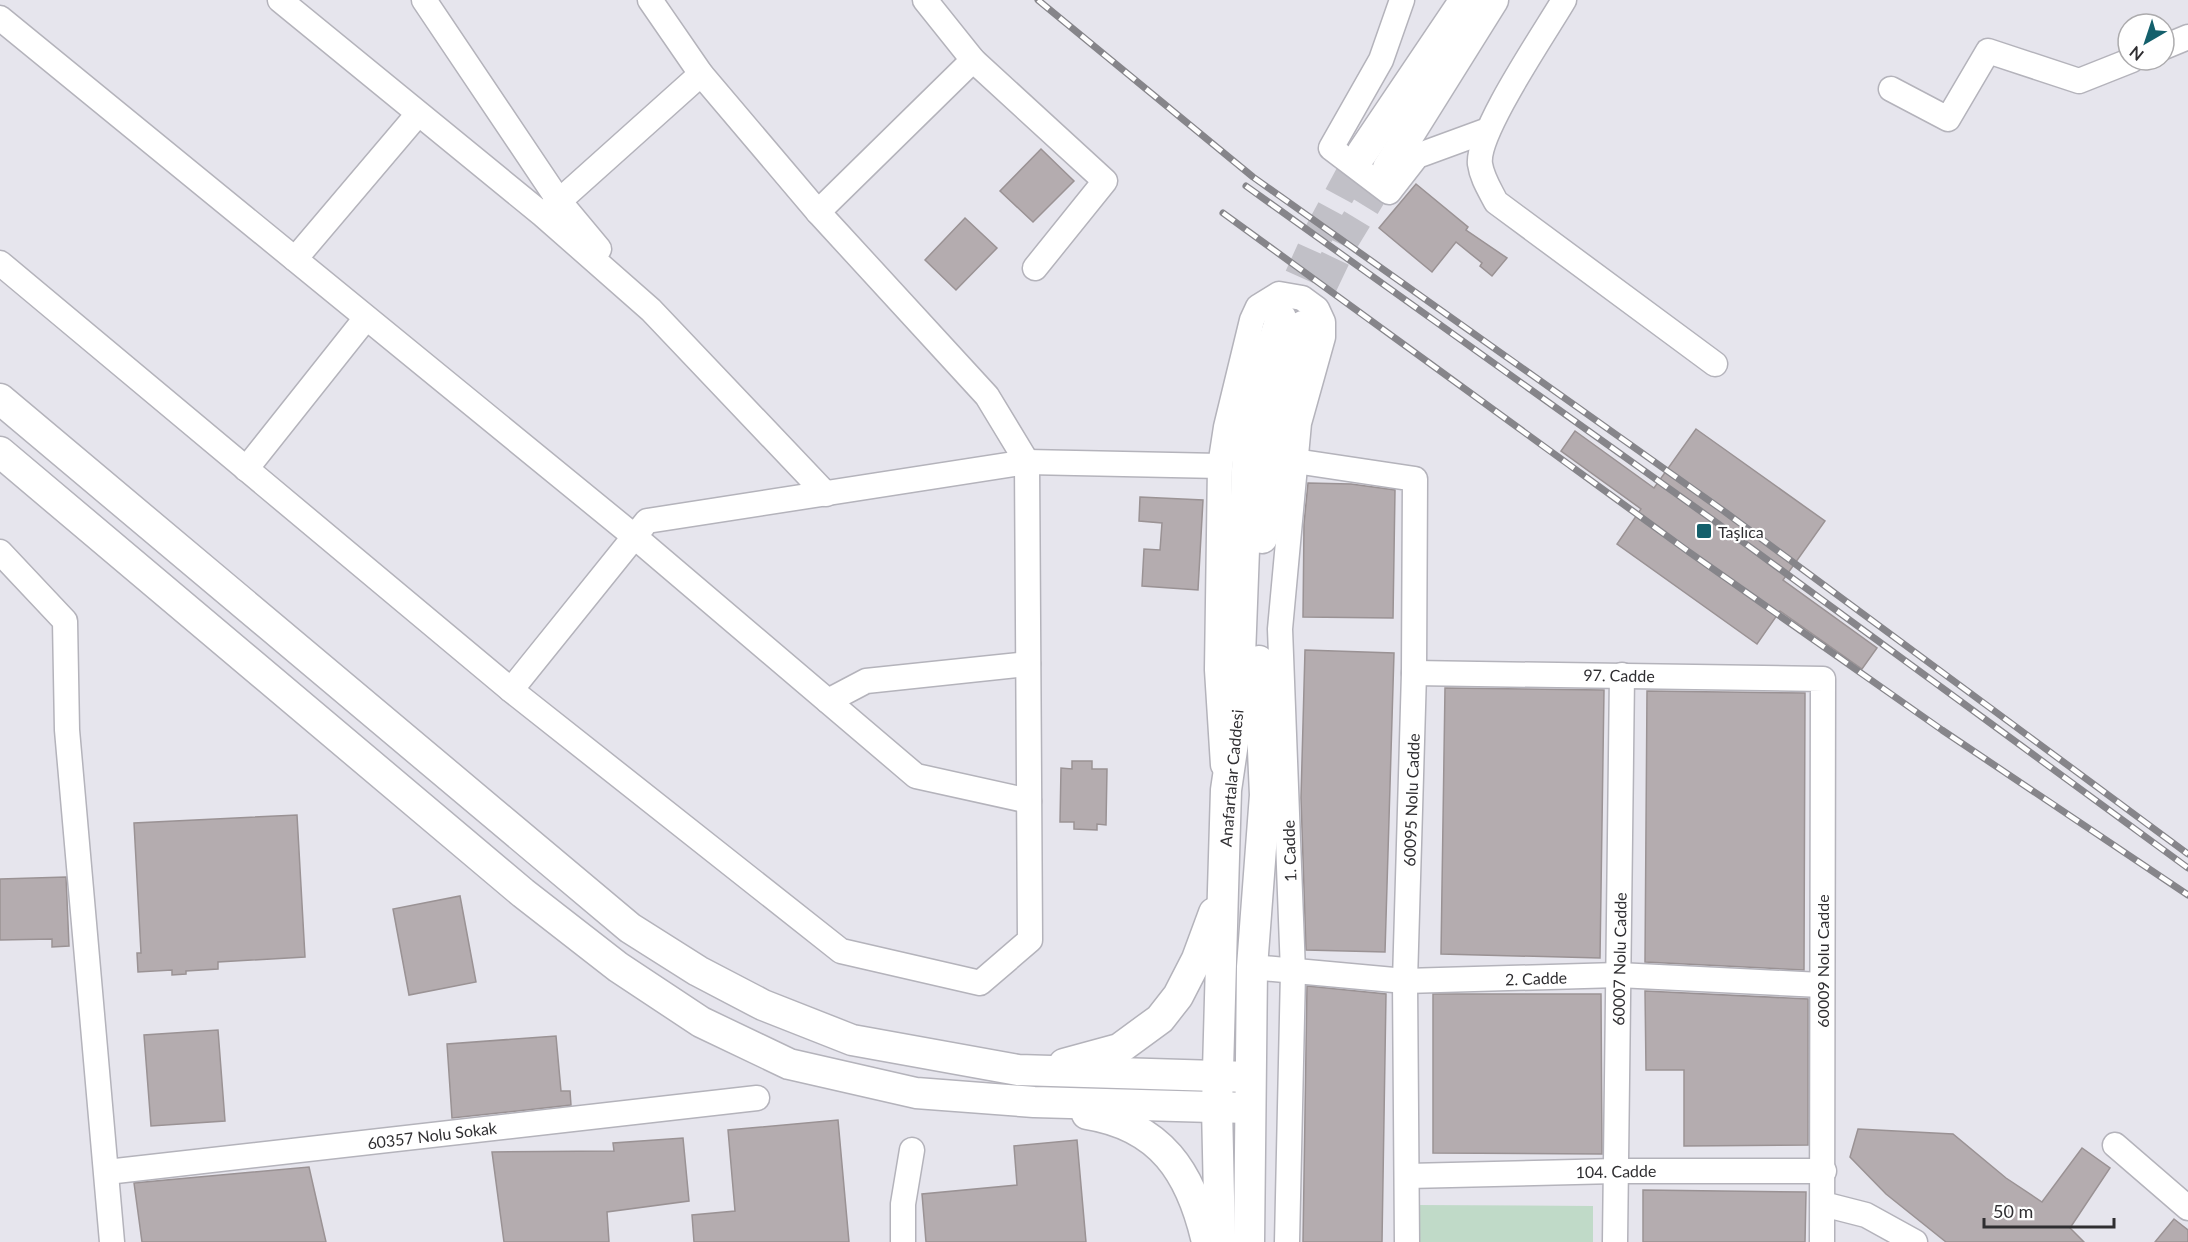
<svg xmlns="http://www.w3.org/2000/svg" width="2188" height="1242" viewBox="0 0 2188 1242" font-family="Lato,sans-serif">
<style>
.green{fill:#c0dac8}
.building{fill:#b4acaf;stroke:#9a9294;stroke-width:1.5}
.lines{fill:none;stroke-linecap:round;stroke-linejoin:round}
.major-tunnel{stroke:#c1c0c7;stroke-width:30;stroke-dasharray:30 15;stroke-linecap:butt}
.minor-casing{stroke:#b4b3bb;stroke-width:27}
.major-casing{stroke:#b4b3bb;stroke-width:33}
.minor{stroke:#fff;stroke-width:24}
.major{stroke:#fff;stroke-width:30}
.rail-casing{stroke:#86858a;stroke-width:7}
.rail{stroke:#fff;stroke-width:4.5;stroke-dasharray:14;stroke-linecap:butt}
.poi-dot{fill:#14606c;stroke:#fff;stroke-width:2}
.labels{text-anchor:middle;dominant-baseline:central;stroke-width:4.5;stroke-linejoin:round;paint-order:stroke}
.poi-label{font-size:16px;fill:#2f2e31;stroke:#fff;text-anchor:start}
.street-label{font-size:16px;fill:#2f2e31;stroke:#fff}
</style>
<rect width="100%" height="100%" fill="#e6e5ed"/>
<!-- green -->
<path class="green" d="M1415,1205L1593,1206V1242H1415Z"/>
<!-- building -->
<g class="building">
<path d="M1041,149L1074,181L1033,222L1000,191Z"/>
<path d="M1416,184L1468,227L1466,230L1507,258L1492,276L1480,266L1482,263L1456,242L1432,272L1379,228Z"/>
<path d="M965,218L997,248L956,290L925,260Z"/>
<path d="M1696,429L1825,521L1783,580L1877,648L1862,669L1780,611L1757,644L1617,544L1641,509L1561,451L1575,431L1654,488Z"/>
<path d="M1308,483L1351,484L1395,490L1393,618L1303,617L1304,524Z"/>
<path d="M1140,497L1203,500L1198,590L1142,586L1144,549L1160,550L1162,523L1139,521Z"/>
<path d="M1305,650L1394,653L1385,952L1306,950L1301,798Z"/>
<path d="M1445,688L1604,690L1600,958L1441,954Z"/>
<path d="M1647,691L1805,693L1804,970L1645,962Z"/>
<path d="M1072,761H1092V769H1107L1106,825L1097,824V830L1074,829V822H1060L1061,768L1072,769Z"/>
<path d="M297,815L305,957L218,962V969L186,971V974L172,975V970L138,972L137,953H141L134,823Z"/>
<path d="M66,877L69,946L52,947V939L0,940V879Z"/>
<path d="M460,896L476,982L409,995L393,909Z"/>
<path d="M1307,986L1386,994L1382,1242H1303Z"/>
<path d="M1645,991L1808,999V1145L1684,1146V1070H1646Z"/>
<path d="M1433,994H1601L1602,1154L1433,1153Z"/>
<path d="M218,1030L225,1121L151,1126L144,1035Z"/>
<path d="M556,1036L561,1091H570L571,1105L452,1118L447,1044Z"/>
<path d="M838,1120L849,1242H694L692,1215L735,1211L728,1130Z"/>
<path d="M1858,1129L1953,1134L2006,1178L2042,1202L2082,1148L2110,1168L2070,1228L2084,1242H1946L1886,1194L1850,1157Z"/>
<path d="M683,1138L689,1201L607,1212L609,1242H504L492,1152L614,1151L613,1143Z"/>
<path d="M1077,1140L1086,1242H926L922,1194L1017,1185L1014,1146Z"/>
<path d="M309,1167L326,1242H142L134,1183Z"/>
<path d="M1643,1190L1806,1192L1805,1242H1643Z"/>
<path d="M2174,1219L2188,1230V1242H2155Z"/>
</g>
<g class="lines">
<!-- major-tunnel -->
<g class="major-tunnel">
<path d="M1281,318L1321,229L1362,153"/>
<path d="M1303,326L1343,242L1388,168"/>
</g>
<defs>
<g id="minor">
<path d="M280,0L543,215L651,310L826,494"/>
<path d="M424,0L559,201L599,249"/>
<path d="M925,0L973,60L1105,181L1035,268"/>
<path d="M1402,0L1381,60L1331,148L1389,192L1417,156L1488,130"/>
<path d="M1564,0C1546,31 1476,133 1480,164C1482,178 1490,190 1496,202L1715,364"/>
<path d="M0,18L635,537L916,776L1029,801"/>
<path d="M2164,47L2188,37"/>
<path d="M1891,89L1948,119L1988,51L2079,81L2132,60"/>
<path d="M547,212L701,74"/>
<path d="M818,212L973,60"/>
<path d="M295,259L418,114"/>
<path d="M0,263L511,690L841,951L980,983L1030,940L1027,462L987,396L818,212L701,74L650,0"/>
<path d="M1295,461L1415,479L1414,673L1405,981L1407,1242"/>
<path d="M246,469L366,318"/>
<path d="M0,552L65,621L67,730L112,1242"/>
<path d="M1414,673L1823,679L1822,1242"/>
<path d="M511,690L647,521L1027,462L1220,466"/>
<path d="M828,701L866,681L1028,664"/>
<path d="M1223,765L1217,670L1220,466L1226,427L1252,320L1258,307L1279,294L1302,298L1317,309L1323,322V337L1299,423L1280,629L1293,972L1287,1242"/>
<path d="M1252,967L1405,981L1618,975L1821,985"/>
<path d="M2115,1145L2188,1208"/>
<path d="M107,1172L757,1098"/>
<path d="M1408,1176L1616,1171H1824"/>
<path d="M1823,1204L1866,1215L1915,1242"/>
<path d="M903,1242V1204L912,1150"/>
<path d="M1615,1242L1622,675"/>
</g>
<g id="major">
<path d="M1362,153L1465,0"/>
<path d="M1388,168L1493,0"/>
<path d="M0,399L630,928L698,971L763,1005L852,1040L1018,1070L1250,1077"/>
<path d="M0,452L523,893L618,967L701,1022L789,1064L916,1093L1034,1102L1248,1108"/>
<path d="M1262,538L1274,447L1303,326"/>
<path d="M1064,1064L1119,1049L1160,1019L1178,996L1197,959L1214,913"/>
<path d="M1087,1114C1161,1126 1191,1172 1207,1242"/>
<path d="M1220,1242L1217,1107L1223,890L1226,790L1238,709L1248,443L1265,369L1281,318"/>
<path d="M1249,1242L1252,967L1265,795L1259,661"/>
</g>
</defs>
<!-- minor casing -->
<use href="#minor" class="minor-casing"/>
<!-- major casing -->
<use href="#major" class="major-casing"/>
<!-- minor -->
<use href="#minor" class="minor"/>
<!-- major -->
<use href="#major" class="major"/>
<defs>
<g id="rail">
<path d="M1038,0L1253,177L1721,509L2188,854"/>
<path d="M1246,186L1713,520L2188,868"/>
<path d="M1223,213L1689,552L1942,730L2188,895"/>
</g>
</defs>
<!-- rail casing -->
<use href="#rail" class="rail-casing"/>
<!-- rail -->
<use href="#rail" class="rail"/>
</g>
<!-- markers -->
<rect class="poi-dot" x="1696" y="523" width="16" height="16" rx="3"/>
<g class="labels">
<!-- poi labels -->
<g class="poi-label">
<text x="1718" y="531">Taşlıca</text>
</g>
<!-- street labels -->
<g class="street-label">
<text transform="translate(1619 675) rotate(1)">97. Cadde</text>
<text transform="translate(1231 778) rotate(-85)">Anafartalar Caddesi</text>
<text transform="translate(1411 800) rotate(-88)">60095 Nolu Cadde</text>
<text transform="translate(1289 851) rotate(-92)">1. Cadde</text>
<text transform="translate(1619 959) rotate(-89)">60007 Nolu Cadde</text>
<text transform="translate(1822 961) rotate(-90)">60009 Nolu Cadde</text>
<text transform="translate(1536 978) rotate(-2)">2. Cadde</text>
<text transform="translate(432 1135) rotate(-7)">60357 Nolu Sokak</text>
<text transform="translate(1616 1171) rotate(-1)">104. Cadde</text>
</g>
</g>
<!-- north arrow -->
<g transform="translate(2146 42) rotate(219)"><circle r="28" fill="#ffffff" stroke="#acabad" stroke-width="1.5"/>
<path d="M0-4.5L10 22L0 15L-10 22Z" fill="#14606c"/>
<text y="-9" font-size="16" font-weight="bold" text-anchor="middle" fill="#2f2e31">N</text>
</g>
<!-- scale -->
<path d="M1984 1218v9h130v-9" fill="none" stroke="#2f2e31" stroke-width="3"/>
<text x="1993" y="1218" font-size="18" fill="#2f2e31" stroke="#ffffff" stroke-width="4.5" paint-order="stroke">50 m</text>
</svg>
